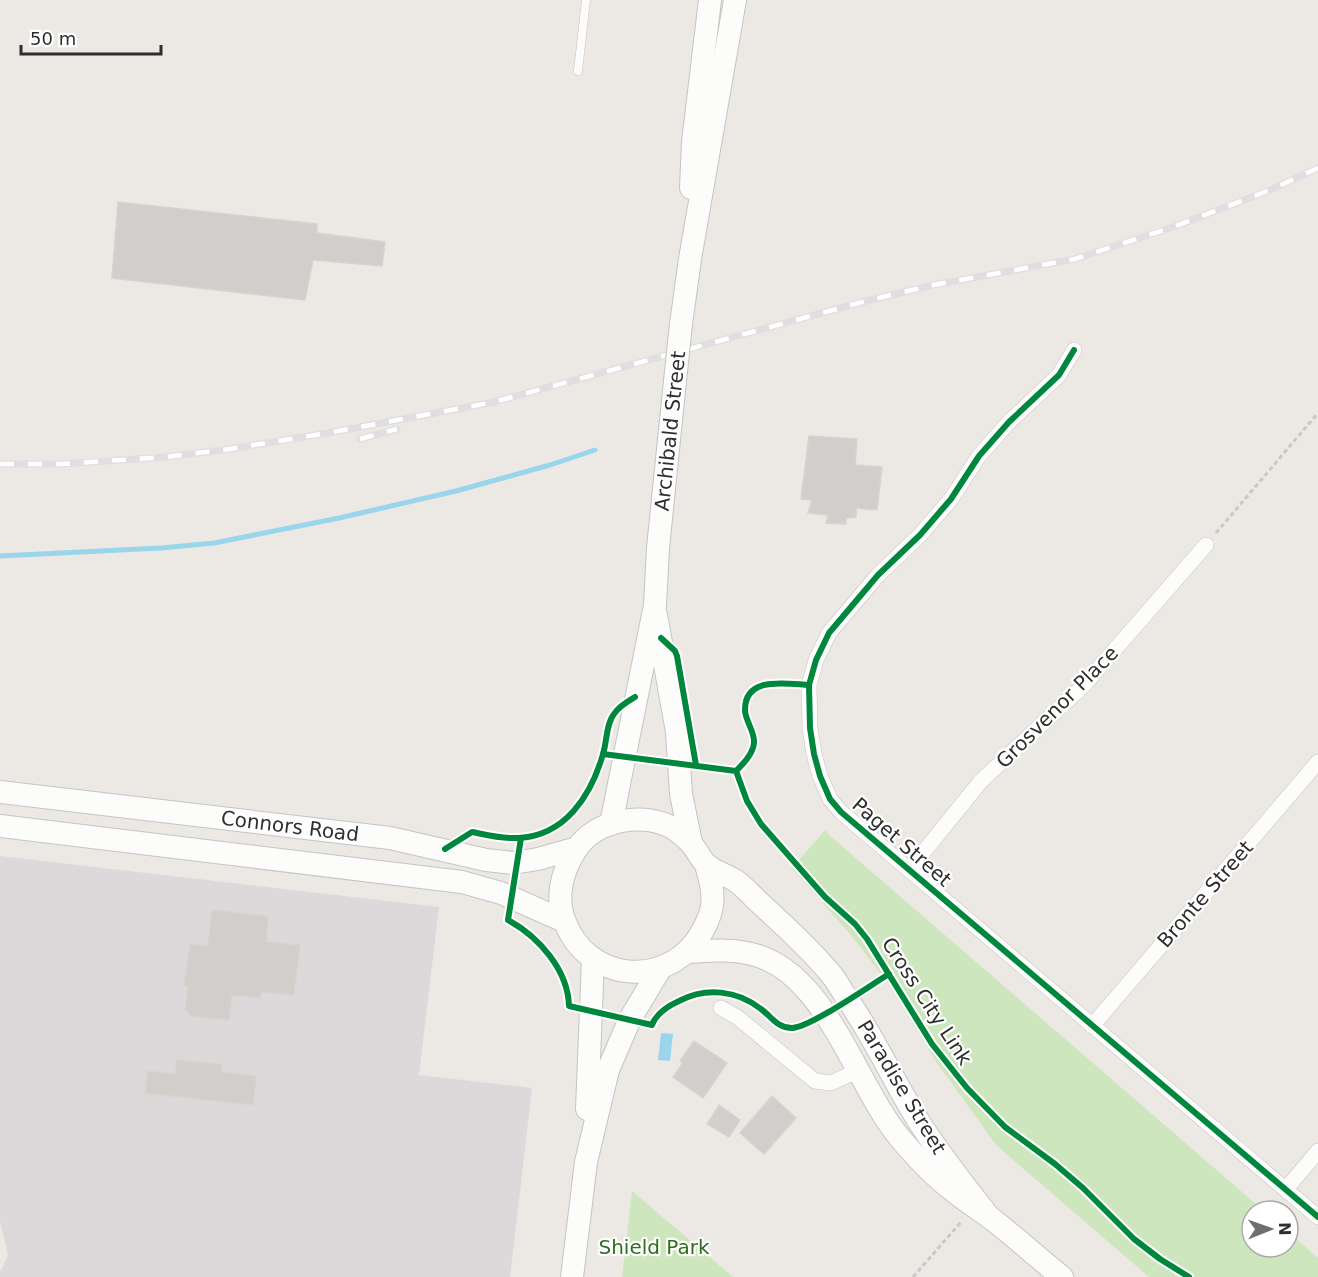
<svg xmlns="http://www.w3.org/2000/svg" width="1318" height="1277" viewBox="0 0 1318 1277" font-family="'DejaVu Sans',sans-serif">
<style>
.industrial{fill:#dcd9db}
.green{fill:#cee6be}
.water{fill:#99d6ec}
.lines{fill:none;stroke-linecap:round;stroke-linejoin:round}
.stream{stroke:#99d6ec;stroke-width:5}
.building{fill:#d1cecb;stroke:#d7d4d0;stroke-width:1.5}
.lane-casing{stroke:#c5c4c5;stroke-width:9}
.street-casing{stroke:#c5c4c5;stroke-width:16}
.secondary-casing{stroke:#c5c4c5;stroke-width:24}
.path{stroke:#c9c9c8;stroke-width:3;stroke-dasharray:4.5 3;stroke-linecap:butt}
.lane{stroke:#fcfcfb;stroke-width:8}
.street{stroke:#fcfcfb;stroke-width:15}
.secondary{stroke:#fcfcfb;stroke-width:22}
.rail-casing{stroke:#dfdfe1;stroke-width:7}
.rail{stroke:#fff;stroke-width:4.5;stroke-dasharray:14;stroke-linecap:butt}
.secondary-bridge-casing{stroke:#c5c4c5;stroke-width:24;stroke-linecap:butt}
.secondary-bridge{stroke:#fcfcfb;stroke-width:22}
.cycleway-casing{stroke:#fff;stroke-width:10}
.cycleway{stroke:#00873e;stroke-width:6}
.labels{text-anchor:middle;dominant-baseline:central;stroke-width:4.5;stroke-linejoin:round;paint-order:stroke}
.street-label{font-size:20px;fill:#2e2e2e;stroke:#fff}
.park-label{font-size:20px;fill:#2c6e1b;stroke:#fff}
</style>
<rect width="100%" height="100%" fill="#ece8e4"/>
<!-- industrial -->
<path class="industrial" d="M0,856L439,907L419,1075L532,1088L510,1277H0V1272L8,1255L0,1221Z"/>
<!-- green -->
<g class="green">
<path d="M826,829L828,834L1264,1211H1252V1247H1288V1232L1318,1258V1277H1149L996,1145L937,1063L888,983L851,935L792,868Z"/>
<path d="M632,1191L733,1277H622Z"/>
</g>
<!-- water -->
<path class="water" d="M661,1033L673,1034L670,1061L658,1060Z"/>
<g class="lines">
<!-- stream -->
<path class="stream" d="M0,556L161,548L214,543L339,518L456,491L550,465L595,450"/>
</g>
<!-- building -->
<g class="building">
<path d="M118,202L317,224V233L385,242L382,266L313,260L305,300L112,278Z"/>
<path d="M809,436L857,439L855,465L882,467L877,510L856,508V517L846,518V524L826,523L828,515L808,513L812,500L801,499Z"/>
<path d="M212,910L268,916L266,942L300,945L294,995L261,992L260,998L232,995L229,1020L191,1016L185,1010L188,987L184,986L190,944L208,946Z"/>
<path d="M694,1041L727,1063L703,1098L673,1077L683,1063L680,1061Z"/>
<path d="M177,1060L222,1065L221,1072L256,1076L253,1105L145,1093L148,1071L175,1074Z"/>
<path d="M772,1096L796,1118L764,1154L740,1133Z"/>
<path d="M719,1105L740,1120L729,1137L707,1124Z"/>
</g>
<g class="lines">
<defs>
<path id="lane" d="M578,71L586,0"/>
<g id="street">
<path d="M1074,350L1059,375L1009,422L979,456L951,499L920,535L878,575L829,633L816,660L809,685L810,728L814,754L820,776L830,799L841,812L1318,1217"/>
<path d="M909,870L981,781L1083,686L1206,545"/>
<path d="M721,1008L737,1017L815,1081L831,1083L857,1071"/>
<path d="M1092,1026L1318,762"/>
<path d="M1286,1189L1318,1151"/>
</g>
<g id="secondary">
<path d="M691,188L693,142L710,0"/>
<path d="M681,324L690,259L735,0"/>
<path d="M656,615L677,732L681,794L691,843"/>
<path d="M0,792L390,838L486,860L513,863L538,859L577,848"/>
<path d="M611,824L655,605L658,548L675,381"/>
<path d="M0,826L462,882L501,893L564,921"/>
<path d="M706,865C710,878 714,892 712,906C710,919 704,929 697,940C661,989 587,980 565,922C555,898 562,872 575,851C595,819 646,810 676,830C682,835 689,840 693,846C698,852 701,860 707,865C715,872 727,875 736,881C746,888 754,898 763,906C786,927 810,949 830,973C837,981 842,991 848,1000C875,1039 894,1082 919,1122C940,1155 965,1186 989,1217"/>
<path d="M688,952C708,951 727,949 747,953C827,967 855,1089 905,1144C919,1160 935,1177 951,1189C963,1199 975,1207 988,1216C1013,1235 1037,1257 1062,1277"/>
<path d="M587,1109L593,959"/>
<path d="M572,1277L586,1162L608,1070L630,1019L660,969"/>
</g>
</defs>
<!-- lane casing -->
<use href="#lane" class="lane-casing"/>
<!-- street casing -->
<use href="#street" class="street-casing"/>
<!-- secondary casing -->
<use href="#secondary" class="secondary-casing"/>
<!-- path -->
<g class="path">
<path d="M1216,533L1318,413"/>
<path d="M643,759L658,761"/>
<path d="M913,1277L961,1222"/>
</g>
<!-- lane -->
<use href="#lane" class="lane"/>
<!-- street -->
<use href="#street" class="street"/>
<!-- secondary -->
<use href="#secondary" class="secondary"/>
<defs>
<g id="rail">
<path d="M360,439L397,429"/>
<path d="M0,464H62L165,457L230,449L328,433L494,402L866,301L933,285L1075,259L1173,227L1270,190L1318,168"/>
</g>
</defs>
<!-- rail casing -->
<use href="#rail" class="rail-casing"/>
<!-- rail -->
<use href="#rail" class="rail"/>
<defs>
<path id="secondary-bridge" d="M675,381L681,324"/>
</defs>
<!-- secondary-bridge casing -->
<use href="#secondary-bridge" class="secondary-bridge-casing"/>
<!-- secondary-bridge -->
<use href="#secondary-bridge" class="secondary-bridge"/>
<defs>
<g id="cycleway">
<path d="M1074,350L1059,375L1009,422L979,456L951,499L920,535L878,575L829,633L816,660L809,685L810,728L814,754L820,776L830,799L841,812L1318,1217"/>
<path d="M661,638L675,651L677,656L696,765"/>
<path d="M603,754L736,771L747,801L761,824L825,897L855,924L867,939L932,1044L967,1088L1005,1127L1055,1164L1083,1188L1134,1239L1160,1259L1189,1277"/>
<path d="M736,771C743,764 753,754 754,743C755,732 746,722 745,711C744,675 787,684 809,685"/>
<path d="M521,838L508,920C539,937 568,970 569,1006L652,1025C656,1014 668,1006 679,1001C706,987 737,990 761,1009C772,1017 777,1028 792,1028C811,1027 869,986 889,974"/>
<path d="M445,849L472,832C487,835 502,839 518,838C565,836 591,796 603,754C607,742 606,724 614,714C619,706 628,701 635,697"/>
</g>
</defs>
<!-- cycleway casing -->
<use href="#cycleway" class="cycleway-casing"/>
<!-- cycleway -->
<use href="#cycleway" class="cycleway"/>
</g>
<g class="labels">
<!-- street labels -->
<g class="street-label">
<text transform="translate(670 431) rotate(-84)">Archibald Street</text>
<text transform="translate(1057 707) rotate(-45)">Grosvenor Place</text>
<text transform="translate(290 826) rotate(7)">Connors Road</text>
<text transform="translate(902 842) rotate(41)">Paget Street</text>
<text transform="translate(1205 894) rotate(-49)">Bronte Street</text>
<text transform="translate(927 1001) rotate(57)">Cross City Link</text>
<text transform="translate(902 1087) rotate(59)">Paradise Street</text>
</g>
<!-- park labels -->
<g class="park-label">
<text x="654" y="1247">Shield Park</text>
</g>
</g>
<!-- north arrow -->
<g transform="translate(1270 1229) rotate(89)"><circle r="28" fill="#ffffff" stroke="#ababab" stroke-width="1.5"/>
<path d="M0-4.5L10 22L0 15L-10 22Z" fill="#706f6e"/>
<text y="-9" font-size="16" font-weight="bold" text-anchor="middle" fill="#2e2e2e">N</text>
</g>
<!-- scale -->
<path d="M21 45v9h140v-9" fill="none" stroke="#2e2e2e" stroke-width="3"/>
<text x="30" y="45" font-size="18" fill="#2e2e2e" stroke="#ffffff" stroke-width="4.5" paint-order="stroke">50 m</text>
</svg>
